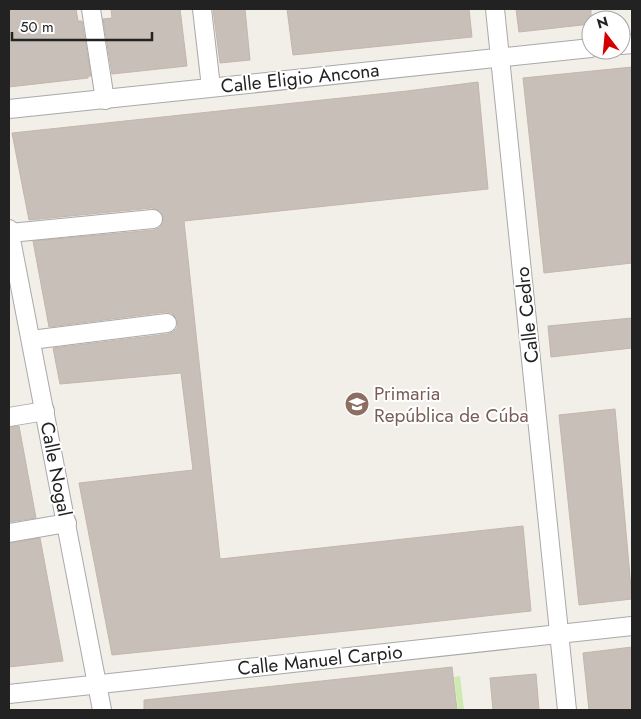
<svg xmlns="http://www.w3.org/2000/svg" width="641" height="719" viewBox="0 0 641 719" font-family="Jost,sans-serif">
<style>
.grass{fill:#cdebb0}
.building{fill:#c7bfb8;stroke:#c4b6ab}
.lines{fill:none;stroke-linecap:round;stroke-linejoin:round}
.minor-casing{stroke:#a9a9a9;stroke-width:20}
.minor{stroke:#fff;stroke-width:18}
.labels{text-anchor:middle;dominant-baseline:central;stroke-width:4;stroke-linejoin:round;paint-order:stroke}
.street-label{font-size:19px;fill:#222;stroke:#fff}
.education-label{font-size:19px;fill:#785e54;stroke:#fff;text-anchor:start}
</style>
<rect width="100%" height="100%" fill="#f2efe9"/>
<!-- grass -->
<path class="grass" d="M460,676L464,710H458L454,677Z"/>
<!-- building -->
<g class="building">
<path d="M9,9H76L78,21H82L91,76H88V78L9,87Z"/>
<path d="M111,9H180L187,66L112,74L103,19L112,18Z"/>
<path d="M213,9H245L250,60L220,63Z"/>
<path d="M287,9H469L472,37L293,55Z"/>
<path d="M516,9H591V24L519,32Z"/>
<path d="M632,67V263L544,273L523,78Z"/>
<path d="M478,82L488,189L184,221L220,559L523,526L531,611L376,628L112,655L79,483L193,470L181,373L60,384L53,348L168,334L173,332L177,328V321L172,313L166,312L49,327L33,241L154,230L159,228L162,224L163,217L158,210L152,208L29,220L12,133L407,91Z"/>
<path d="M632,318V348L551,357L548,326Z"/>
<path d="M615,409L632,599L579,605L559,415Z"/>
<path d="M19,426L36,518L9,522V427Z"/>
<path d="M40,538L63,661L9,667V543Z"/>
<path d="M632,647V710H589L583,653Z"/>
<path d="M452,667L457,710H144V700Z"/>
<path d="M536,674L539,710H493L490,678Z"/>
</g>
<g class="lines">
<defs>
<g id="minor">
<path d="M91,9L105,100"/>
<path d="M202,9L211,87"/>
<path d="M495,9L567,710"/>
<path d="M621,45L632,44"/>
<path d="M9,109L591,48"/>
<path d="M9,229L102,710"/>
<path d="M10,233L153,219"/>
<path d="M31,340L167,323"/>
<path d="M9,417L45,411"/>
<path d="M9,533L67,523"/>
<path d="M9,694L632,626"/>
</g>
</defs>
<!-- minor casing -->
<use href="#minor" class="minor-casing"/>
<!-- minor -->
<use href="#minor" class="minor"/>
</g>
<!-- icons -->
<defs>
<symbol id="school-disc" viewBox="-11 -11 22 22"><circle r="9.5" fill="#8d6e63" stroke="#fff"/><path d="M0-5L7-2L0 1L-7-2ZM-4 1L0 2.5L4 1V4Q0 6-4 4Z" fill="#fff"/></symbol>
</defs>
<g fill-rule="evenodd">
<use href="#school-disc" x="343" y="390" width="28" height="28"/>
</g>
<g class="labels">
<!-- street labels -->
<g class="street-label">
<text transform="translate(300 78) rotate(-6)">Calle Eligio Ancona</text>
<text transform="translate(527 315) rotate(-96)">Calle Cedro</text>
<text transform="translate(56 469) rotate(79)">Calle Nogal</text>
<text transform="translate(320 660) rotate(-6)">Calle Manuel Carpio</text>
</g>
<!-- education labels -->
<g class="education-label">
<text x="374" y="393">Primaria<tspan x="374" dy="22">República de Cúba</tspan></text>
</g>
</g>
<!-- border -->
<rect width="641" height="719" fill="none" stroke="#222222" stroke-width="20"/>
<!-- north arrow -->
<g transform="translate(606 35) rotate(344)"><circle r="24" fill="#ffffff" stroke="#a7a7a7"/>
<path d="M0-4L9 19L0 12L-9 19Z" fill="#d40000"/>
<text y="-8" font-size="14" font-weight="bold" text-anchor="middle" fill="#222222">N</text>
</g>
<!-- scale -->
<path d="M12 32v8h140v-8" fill="none" stroke="#222222" stroke-width="2.5"/>
<text x="20" y="32" font-size="15" fill="#222222" stroke="#ffffff" stroke-width="4" paint-order="stroke">50 m</text>
</svg>
